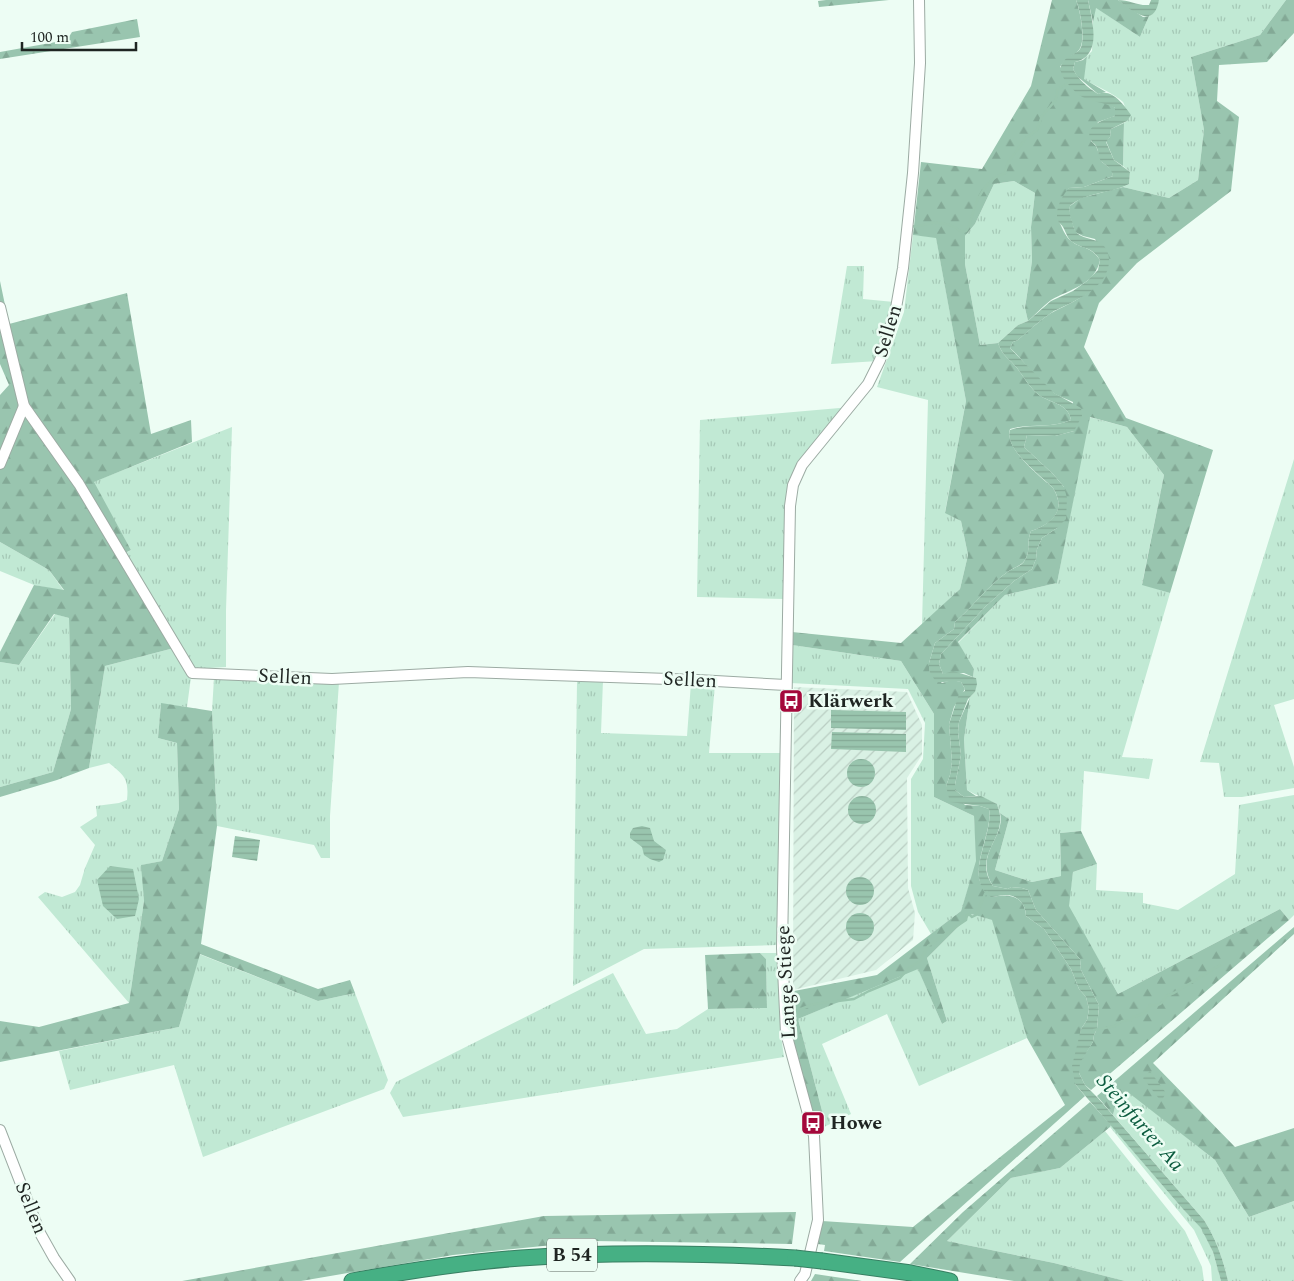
<svg xmlns="http://www.w3.org/2000/svg" width="1294" height="1281" viewBox="0 0 1294 1281" font-family="Spectral,serif">
<style>
.industrial{fill:url(#industrial-furrows)}
.grass{fill:url(#grass-tufts)}
.forest{fill:url(#forest-firs)}
.water{fill:url(#water-rules)}
.lines{fill:none;stroke-linecap:round;stroke-linejoin:round}
.stream{stroke:#99c5ae;stroke-width:2.5}
.minor-casing{stroke:#9caba3;stroke-width:12}
.highway-casing{stroke:#387f62;stroke-width:17}
.minor{stroke:#fff;stroke-width:10}
.highway{stroke:#46b084;stroke-width:15}
.highway-bridge-casing{stroke:#387f62;stroke-width:17;stroke-linecap:butt}
.highway-bridge{stroke:#46b084;stroke-width:15}
.labels{text-anchor:middle;dominant-baseline:central;stroke-width:5;stroke-linejoin:round;paint-order:stroke}
.shield{fill:#edfdf4;stroke:#5d6661;stroke-width:1}
.shield-label{font-size:19px;font-weight:bold;fill:#1f2522}
.street-label{font-size:20px;fill:#1f2522;stroke:#edfdf4}
.poi-label{font-size:20px;font-weight:bold;fill:#1f2522;stroke:#edfdf4;text-anchor:start}
.water-label{font-size:21px;font-style:italic;fill:#0c5c3f;stroke:#edfdf4}
</style>
<defs>
<pattern id="industrial-furrows" width="10" height="10" patternUnits="userSpaceOnUse" patternTransform="scale(1.25)"><rect width="10" height="10" fill="#d9f1e4"/><path d="M-1 1l2-2M0 10L10 0M9 11l2-2" fill="none" stroke="#bacec3"/></pattern>
<pattern id="grass-tufts" width="24" height="20" patternUnits="userSpaceOnUse" patternTransform="scale(1.25)"><rect width="24" height="20" fill="#c1e9d4"/><path d="M3 7l-1-3M5 7V3M7 7l1-3M15 17l-1-3M17 17v-4M19 17l1-3" fill="none" stroke="#a5c8b6"/></pattern>
<pattern id="forest-firs" width="22" height="20" patternUnits="userSpaceOnUse" patternTransform="scale(1.25)"><rect width="22" height="20" fill="#99c5af"/><path d="M5 1l3.5 6h-7zM16 11l3.5 6h-7z" fill="#83a996"/></pattern>
<pattern id="water-rules" width="6" height="5" patternUnits="userSpaceOnUse" patternTransform="scale(1.25)"><rect width="6" height="5" fill="#99c5ae"/><path d="M0 2.5h6" fill="none" stroke="#83a995"/></pattern>
</defs>
<rect width="100%" height="100%" fill="#edfdf4"/>
<!-- industrial -->
<path class="industrial" d="M794,687L907,692L922,725V755L907,778L908,888L915,913L913,940L876,970L793,990Z"/>
<!-- grass -->
<g class="grass">
<path d="M1159,0H1286L1260,35L1191,57L1204,130L1198,180L1169,198L1123,187L1129,184L1130,172L1123,166L1124,123L1127,121C1126,115 1126,107 1123,102C1115,94 1094,85 1083,79L1087,56L1092,51L1093,22L1095,7L1140,37L1149,16L1153,13Z"/>
<path d="M1014,181L1035,193L1031,227L1032,261L1025,308L1028,321L1018,325L998,343L980,345L965,264V236L975,224L994,184Z"/>
<path d="M913,235L936,237L966,401L945,512L961,521L968,555L960,589L922,625L928,400L877,387L904,312Z"/>
<path d="M847,266H864L863,299L894,302L878,361L831,364Z"/>
<path d="M851,407L800,465L787,497L785,599L697,597L700,420Z"/>
<path d="M1089,417L1127,427L1164,475L1142,584L1170,593L1122,757L1153,759L1149,779L1084,771L1081,831L1060,833L1061,876L1032,882L995,870L1009,819L1000,813L997,804C987,799 977,796 967,790L964,739L970,697L975,692L976,678L973,677L974,669L958,643L1005,595L1057,583Z"/>
<path d="M232,427L226,610V667L194,669L126,553L131,550L93,482Z"/>
<path d="M1294,459V699L1274,705L1294,767V788L1242,797H1224L1219,763L1200,762Z"/>
<path d="M0,542L49,570L64,591L34,585L0,571Z"/>
<path d="M55,614L69,618L71,709L53,772L0,787V662L19,665Z"/>
<path d="M792,645L901,661L934,714V797L974,816L977,861L961,911L931,934L918,912L911,886V779L923,759L925,723L908,689L790,683Z"/>
<path d="M174,648L191,677L187,707L161,704L158,738L177,743L179,809L162,861L142,865L144,901L129,1003L38,897L45,892L62,897L75,892L80,885L85,868L95,845L80,827L97,816L96,806L119,803L127,800C129,779 125,776 109,763L89,768L105,666Z"/>
<path d="M214,678L339,682L330,816V858H321L314,845L217,826L212,711Z"/>
<path d="M603,680L601,733L687,736L691,683L715,684L709,753H780L777,945L644,949L573,986L577,682Z"/>
<path d="M1294,795V915L1289,920L1280,909L1118,994L1068,906L1073,872L1097,864L1096,890L1143,893V903L1178,910L1235,874L1239,805Z"/>
<path d="M971,914L993,920L1027,1038L919,1086L887,1014L822,1044L851,1114L826,1126L798,1019L918,968L942,1024L947,1021L927,958Z"/>
<path d="M760,953H778L781,1036L784,1057L403,1117L390,1093L396,1082L613,973L646,1034L677,1029L708,1009L767,1008L766,959Z"/>
<path d="M199,954L318,1001L355,993L388,1080L384,1089L203,1157L174,1065L70,1090L59,1051L179,1027Z"/>
<path d="M1129,1092L1215,1160L1249,1217L1294,1201V1281H1228C1223,1259 1216,1239 1204,1220L1113,1115L1117,1099Z"/>
<path d="M1111,1125L1182,1208L1202,1228L1213,1252L1221,1281H1212L1211,1266L1194,1230L1110,1127Z"/>
<path d="M1105,1131L1185,1231L1202,1267L1204,1281H1125L1054,1263L947,1241L1011,1178L1060,1168Z"/>
</g>
<!-- forest -->
<g class="forest">
<path d="M826,0H889L819,7L818,1Z"/>
<path d="M1052,0H1076C1080,10 1087,43 1078,51C1071,58 1066,57 1060,67L1115,108V116L1098,122L1091,141L1096,146L1102,162L1112,170L1113,176L1084,187L1069,188L1058,220C1062,226 1064,235 1070,240C1081,250 1089,244 1100,260C1095,285 1070,289 1051,300C1043,306 1035,315 1028,321L1025,308L1032,261L1031,227L1035,193L1014,181L994,184L975,224L965,236V264L980,345L998,343C1003,357 1009,358 1017,368C1023,376 1030,388 1039,395C1050,403 1068,403 1071,420C1051,429 1030,423 1010,429C1004,449 1039,475 1053,488C1067,511 1052,524 1031,531C1026,542 1031,551 1025,560C1021,566 1015,567 1009,571C988,585 974,606 955,622L954,629L935,643L929,663V671L942,683L952,680L961,682L965,689L954,707L949,724L952,762L950,775L946,786L965,805L980,806L989,809C994,835 960,881 994,897C1010,893 1025,897 1026,916L1044,929L1071,969L1079,989L1086,997L1089,1009L1087,1020L1081,1029L1075,1084L1085,1096L900,1262L824,1251L825,1245L818,1244L822,1221L913,1227L1065,1105L1027,1038L992,920L971,914L927,958L947,1021L942,1024L918,969L798,1019L826,1126L817,1131L789,1033V992L877,975L961,911L976,861L974,816L934,797V714L901,661L792,645V632L901,643L960,589L968,555L961,521L945,513L966,401L936,238L913,235L921,162L982,169L1031,86Z"/>
<path d="M1118,0L1143,17L1149,16L1140,37L1096,8L1093,22L1088,0Z"/>
<path d="M1286,0H1294V33L1267,62L1219,65L1217,101L1239,117L1231,191L1137,263L1099,303L1084,347L1126,418L1213,450L1170,593L1142,585L1164,475L1127,427L1090,417L1057,583L1005,595L958,642L974,669L973,677L964,673L943,674L939,664L941,654L986,606L1014,581L1032,569L1036,559L1037,549L1042,538L1057,528L1064,487L1053,474L1024,447L1027,435L1055,436L1074,431L1073,402C1067,399 1060,397 1055,394C1037,382 1026,362 1010,348L1013,342L1018,340C1026,333 1046,315 1055,311C1079,299 1098,291 1108,264L1095,239L1083,236L1075,232L1069,213L1070,206L1081,198L1123,187L1169,198L1198,180L1204,130L1191,57L1260,35Z"/>
<path d="M137,19L140,37L0,59V52L67,40L72,32Z"/>
<path d="M1087,56L1084,79L1106,92L1098,94L1077,76L1073,69L1075,62L1083,60Z"/>
<path d="M1124,123L1123,166L1114,160L1106,141L1110,137L1111,129Z"/>
<path d="M0,281L9,324L127,293L151,434L191,420L192,442L94,482L131,550L119,556L174,648L105,666L89,768L57,780L0,797V787L53,772L71,709L69,618L54,614L19,665L0,662V652L34,585L64,590L49,570L0,542V395L9,385L0,364Z"/>
<path d="M970,697L964,739L967,790L976,796L964,797L955,790V785L961,755L958,732L959,722Z"/>
<path d="M161,703L212,711L217,826L201,944L318,989L350,980L355,993L318,1001L200,954L179,1027L0,1062V1021L39,1027L129,1003L144,901L141,865L162,861L179,809L177,743L158,738Z"/>
<path d="M1000,813L1009,819L995,870L1032,882L1061,876L1060,833L1081,831L1097,864L1073,872L1069,906L1118,994L1280,909L1289,920L1091,1090L1085,1085L1079,1073V1063L1093,1042L1094,1035L1097,1029L1099,1005L1081,970L1080,959L1036,910L1028,890L1022,888L1011,887L1008,889L993,886C973,854 1006,838 1000,813Z"/>
<path d="M1294,927V934L1153,1063L1235,1147L1294,1128V1201L1249,1217L1215,1160L1129,1093L1117,1099L1113,1115L1097,1096Z"/>
<path d="M760,953L766,959L767,1008L708,1009L705,955Z"/>
<path d="M1090,1102L1111,1125L1110,1127L1060,1168L1011,1178L947,1241L1054,1263L1125,1281H1014L910,1264L963,1212Z"/>
<path d="M796,1212L792,1244L593,1241L453,1255L301,1281H182L544,1216Z"/>
<path d="M815,1274L862,1281H811Z"/>
</g>
<!-- water -->
<g class="water">
<path d="M1076,0H1088C1092,20 1103,56 1075,62L1073,69C1079,80 1087,87 1098,94C1112,88 1124,105 1131,115L1127,121L1111,129L1110,137L1106,142L1114,160L1130,172L1129,184C1110,194 1085,192 1070,206C1069,213 1070,215 1072,221C1073,224 1074,230 1076,232C1084,242 1107,235 1109,259C1110,288 1074,301 1054,311C1044,317 1027,332 1018,340L1013,342L1010,348L1054,393L1081,408L1082,416L1074,431L1055,436L1027,435L1024,447L1053,474L1064,487L1067,498L1066,519L1057,528L1042,538L1037,549L1036,559L1032,569L1014,581L986,606L941,654L939,664L943,674L953,671L976,678L977,684L975,692L968,699L959,722L958,732L961,755L955,785V790L964,797L981,796L997,804C998,808 1000,812 1000,816C1003,841 973,857 993,886L1008,889L1011,887L1022,888L1028,890L1036,910L1080,959L1081,970L1099,1005L1097,1029L1094,1035L1093,1042L1080,1063L1079,1073L1085,1085L1098,1098L1204,1220C1216,1239 1223,1259 1228,1281H1221L1213,1252L1201,1228L1182,1208L1075,1084L1072,1066L1081,1029L1087,1020L1089,1009L1086,997L1079,989L1071,969L1044,929L1026,916C1026,904 1017,894 1004,895C1000,895 996,897 991,897C962,878 994,835 989,809L980,806L950,802L946,786L950,775L952,762L949,724L959,694L965,691V689L961,682C951,680 946,683 936,682L929,671V663L935,643L954,629L955,622C974,606 988,585 1009,571C1015,567 1022,566 1025,560C1031,551 1026,542 1031,531C1052,524 1067,510 1053,488C1039,474 1004,449 1010,430C1030,423 1051,429 1071,420C1068,403 1050,403 1039,395C1030,388 1023,376 1017,368C1009,358 1003,357 998,343L1018,325L1028,321L1051,301L1073,291L1087,281L1098,270L1100,260C1091,246 1085,250 1074,243C1067,239 1067,234 1063,227C1062,225 1059,223 1058,221C1054,210 1062,196 1069,188L1084,187L1113,176C1111,167 1107,167 1101,161C1098,157 1099,151 1096,146C1093,141 1094,146 1091,140C1083,126 1105,119 1115,116V108C1105,102 1089,102 1079,95C1069,86 1051,70 1067,58C1071,55 1077,53 1080,49C1086,40 1080,9 1076,0Z"/>
<path d="M1118,0C1129,0 1138,6 1149,5L1151,0H1159C1154,30 1132,11 1118,0Z"/>
<path d="M831,710L906,712V730L831,728Z"/>
<path d="M832,732L906,734V752L831,749Z"/>
<circle cx="861" cy="773" r="14"/>
<circle cx="862" cy="810" r="14"/>
<path d="M642,826L650,828L654,841L666,850L663,860L659,862L650,859L644,855L642,847L630,838V833L633,828Z"/>
<path d="M235,836L260,840L257,861L232,857Z"/>
<path d="M110,866L133,869L139,899L135,916L117,919L103,906L97,880Z"/>
<circle cx="860" cy="891" r="14"/>
<circle cx="860" cy="927" r="14"/>
<path d="M1150,1071L1166,1093L1162,1100H1160L1143,1078Z"/>
</g>
<g class="lines">
<!-- stream -->
<g class="stream">
<path d="M912,226C918,228 921,225 927,224C939,221 952,224 962,232L966,231C970,226 970,222 972,216C976,199 987,178 1005,173L1007,164L1026,138L1037,130L1042,116L1055,101L1057,94V90L1070,82"/>
<path d="M790,1008L801,1009L814,1004L854,999L869,991L900,978L909,968L920,961L928,946L960,924L966,920L967,915L969,914L972,917L976,915L985,894L987,892"/>
<path d="M1094,1030L1115,1026L1122,1021L1131,1020L1133,1017C1140,1016 1148,1011 1150,1005C1160,1006 1162,1004 1166,996L1174,993L1220,965"/>
</g>
<defs>
<g id="minor">
<path d="M0,307L24,406L79,484L192,673L332,679L468,672L698,680L786,685"/>
<path d="M0,464L24,406"/>
<path d="M0,1130L40,1233L54,1258L70,1281"/>
<path d="M800,1281L805,1274L818,1220L814,1136L786,1033L782,948L790,506L793,485L802,465L868,384L880,360L896,308L903,268L913,173L920,63L919,0"/>
</g>
<g id="highway">
<path d="M822,1261L911,1273L950,1281"/>
<path d="M352,1281C408,1271 464,1262 521,1258C612,1251 703,1253 795,1258"/>
</g>
</defs>
<!-- minor casing -->
<use href="#minor" class="minor-casing"/>
<!-- highway casing -->
<use href="#highway" class="highway-casing"/>
<!-- minor -->
<use href="#minor" class="minor"/>
<!-- highway -->
<use href="#highway" class="highway"/>
<defs>
<path id="highway-bridge" d="M795,1258L822,1261"/>
</defs>
<!-- highway-bridge casing -->
<use href="#highway-bridge" class="highway-bridge-casing"/>
<!-- highway-bridge -->
<use href="#highway-bridge" class="highway-bridge"/>
</g>
<!-- icons -->
<defs>
<symbol id="bus-square" viewBox="-11 -11 22 22"><rect x="-9" y="-9" width="18" height="18" rx="4" fill="#a4083b" stroke="#edfdf4"/><path d="M-5-6H5V4H4V6H2V4H-2V6H-4V4H-5ZM-3.5-4V0h7V-4ZM-3.5 1.2v1.5H-2V1.2ZM2 1.2v1.5H3.5V1.2Z" fill="#fff"/></symbol>
</defs>
<g fill-rule="evenodd">
<use href="#bus-square" x="777" y="687" width="28" height="28"/>
<use href="#bus-square" x="799" y="1109" width="28" height="28"/>
</g>
<g class="labels">
<!-- shield labels -->
<rect class="shield" x="547" y="1238.5" width="50" height="33" rx="4"/>
<g class="shield-label">
<text x="572" y="1255">B 54</text>
</g>
<!-- street labels -->
<g class="street-label">
<text transform="translate(888 331) rotate(-73)">Sellen</text>
<text transform="translate(285 677) rotate(3)">Sellen</text>
<text transform="translate(690 680) rotate(3)">Sellen</text>
<text transform="translate(786 982) rotate(-93)">Lange Stiege</text>
<text transform="translate(31 1208) rotate(68)">Sellen</text>
</g>
<!-- poi labels -->
<g class="poi-label">
<text x="808" y="701">Klärwerk</text>
<text x="830" y="1123">Howe</text>
</g>
<!-- water labels -->
<g class="water-label">
<text transform="translate(1140 1123) rotate(49)">Steinfurter Aa</text>
</g>
</g>
<!-- scale -->
<path d="M22 42v8h114v-8" fill="none" stroke="#1f2522" stroke-width="2.5"/>
<text x="30" y="42" font-size="15" fill="#1f2522" stroke="#edfdf4" stroke-width="4" paint-order="stroke">100 m</text>
</svg>
